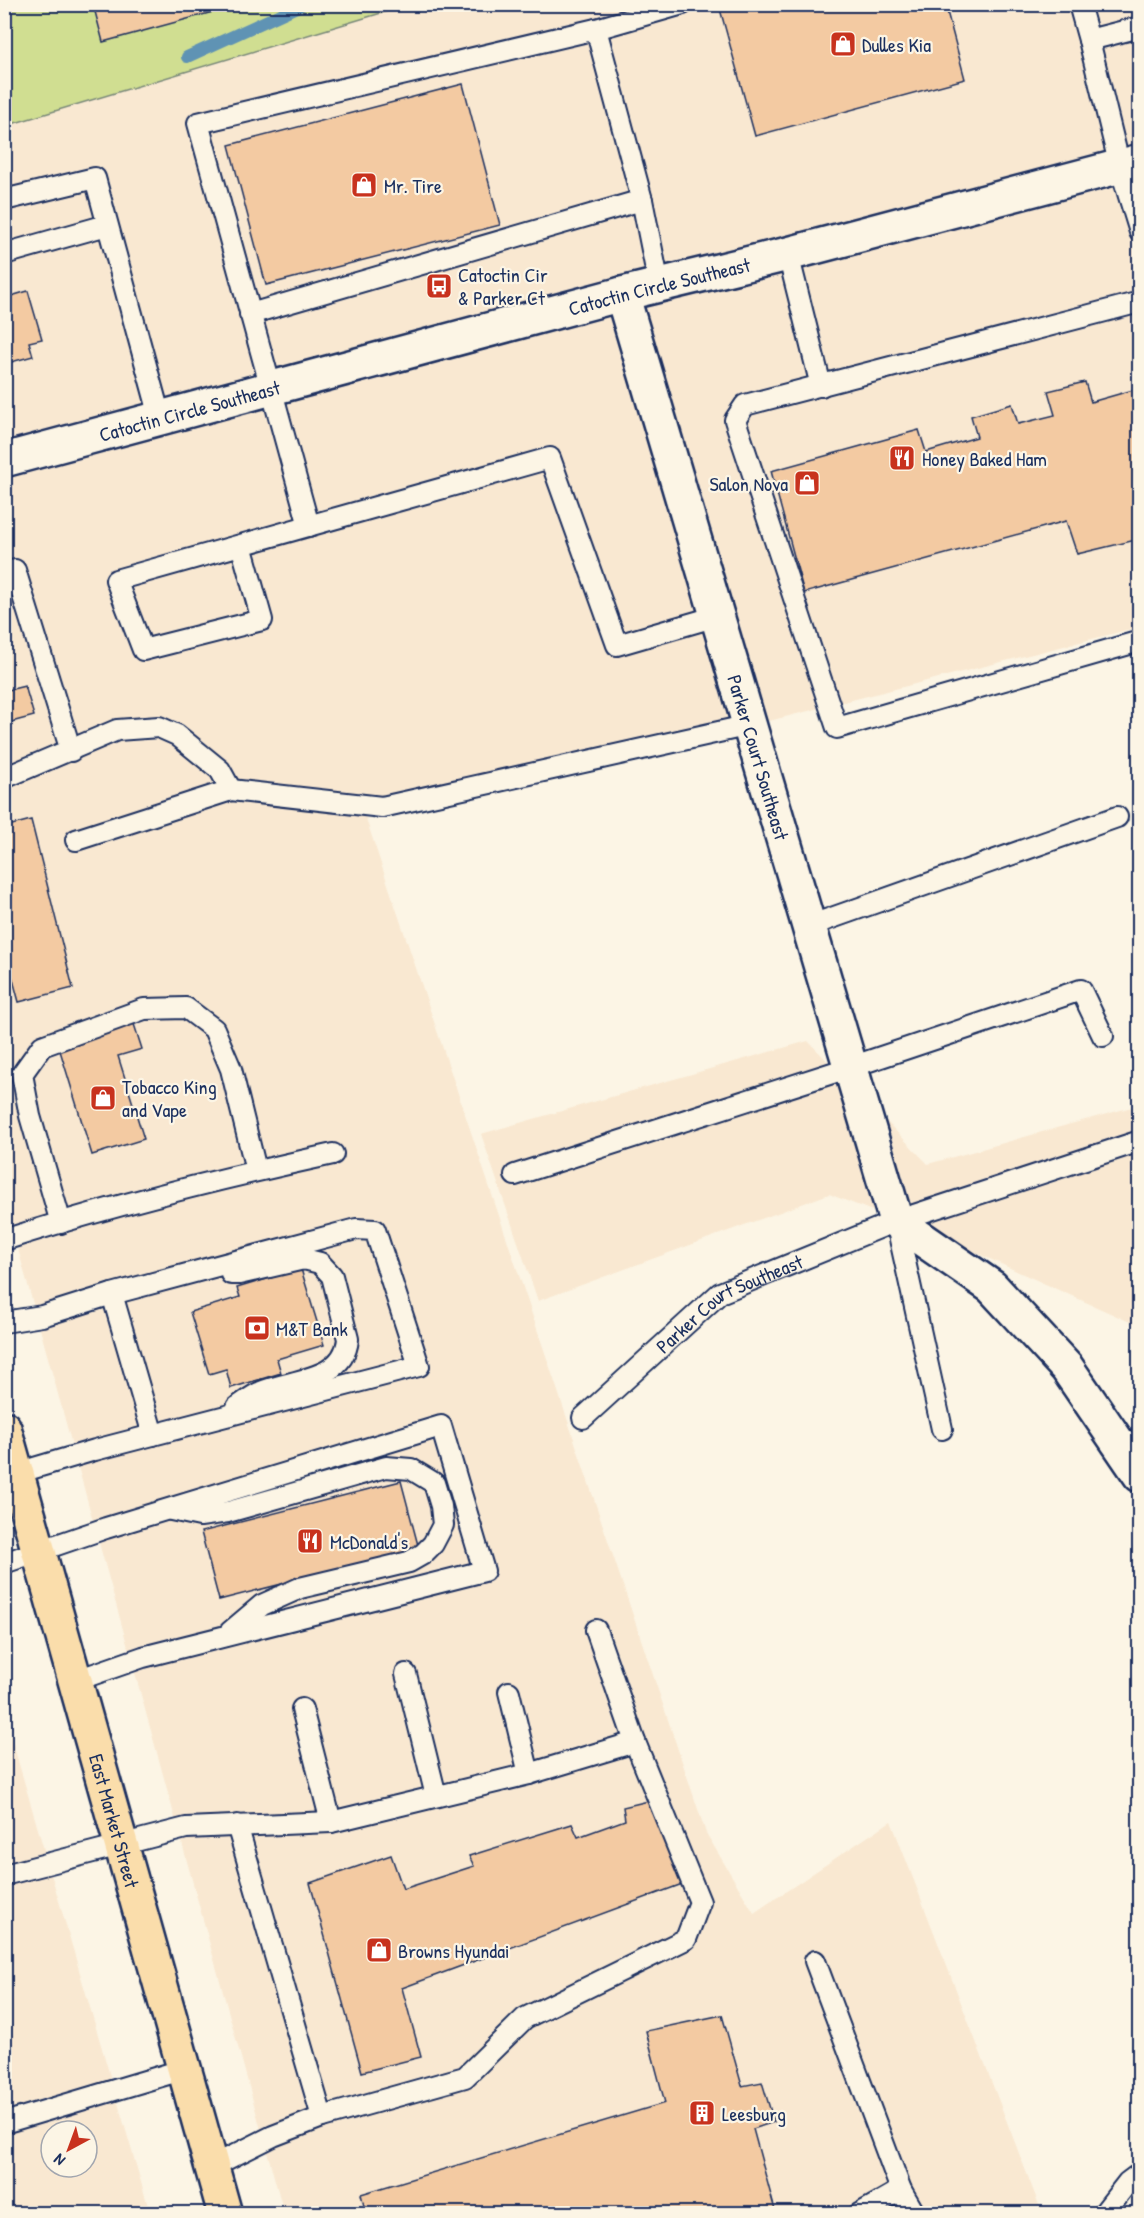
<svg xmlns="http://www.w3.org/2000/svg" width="1144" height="2218" viewBox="0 0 1144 2218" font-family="'Patrick Hand',sans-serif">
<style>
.built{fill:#f9e8d1;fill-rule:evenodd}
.green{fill:#d0de91;stroke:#768678;stroke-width:1.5}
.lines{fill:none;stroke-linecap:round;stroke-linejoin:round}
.stream{stroke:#5f93b4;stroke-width:12}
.building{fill:#f3caa2;stroke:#1b2f5e;stroke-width:1.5}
.lane-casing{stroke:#1b2f5e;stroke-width:24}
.street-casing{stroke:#1b2f5e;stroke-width:38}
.secondary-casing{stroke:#1b2f5e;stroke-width:38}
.primary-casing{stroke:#1b2f5e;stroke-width:38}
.path{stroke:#1b2f5e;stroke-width:4;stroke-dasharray:4.5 4.5;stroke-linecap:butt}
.lane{stroke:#fcf5e5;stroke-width:20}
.street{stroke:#fcf5e5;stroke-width:33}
.secondary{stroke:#fcf5e5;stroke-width:33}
.primary{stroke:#faddab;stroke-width:33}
.labels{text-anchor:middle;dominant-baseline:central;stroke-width:4.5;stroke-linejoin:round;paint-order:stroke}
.poi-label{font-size:20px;fill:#1b2f5e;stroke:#fcf5e5;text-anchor:start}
.street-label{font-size:20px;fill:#1b2f5e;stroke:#fcf5e5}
</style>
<rect width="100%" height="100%" fill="#fcf5e5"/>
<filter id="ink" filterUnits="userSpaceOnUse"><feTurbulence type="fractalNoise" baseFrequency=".0167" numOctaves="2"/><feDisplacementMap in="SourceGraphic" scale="12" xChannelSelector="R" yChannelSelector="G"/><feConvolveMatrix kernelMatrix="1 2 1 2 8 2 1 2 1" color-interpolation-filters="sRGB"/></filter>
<g filter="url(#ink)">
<!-- built -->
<g class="built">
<path d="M409,5H1139V627L773,720L361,804L706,1833L754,1913L891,1821L1042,2213H284L5,1202L4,126L361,17Z"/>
<path d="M808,1041L928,1164L1139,1105V1326L954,1243L829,1194L538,1301L481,1134Z"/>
<path d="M5,1716L150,2213H5ZM51,2131H87V2167H51Z"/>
</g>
<!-- green -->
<path class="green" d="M5,5H408L5,126Z"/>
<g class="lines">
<!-- stream -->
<path class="stream" d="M187,57L303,4"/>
</g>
<!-- building -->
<g class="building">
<path d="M93,4H211L213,12L103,42Z"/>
<path d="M736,4H945L965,79L755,136L720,9Z"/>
<path d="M463,84L500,225L266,285L229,145Z"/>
<path d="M4,272L11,296L28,291L42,339L29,342L33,356L4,364Z"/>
<path d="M1085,382L1091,402L1140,388V539L1077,554L1066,521L804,593L771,471L919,430L926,452L977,437L971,416L1012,404L1018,424L1055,415L1048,391Z"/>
<path d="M25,686L34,716L4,724V691Z"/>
<path d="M31,820L73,988L19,1002L4,946V827Z"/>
<path d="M133,1021L142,1049L118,1056L144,1139L92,1155L58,1044Z"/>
<path d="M301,1269L324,1345L277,1359L281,1373L231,1388L226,1369L209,1374L190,1312L240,1297L237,1288Z"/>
<path d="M401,1481L419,1549L219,1600L201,1532Z"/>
<path d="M657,1799L685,1883L402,1988L421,2057L362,2072L310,1883L391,1855L403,1889L474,1866L469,1856L572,1824L578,1837L625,1820L623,1807Z"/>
<path d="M722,2015L742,2086L762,2082L774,2122L753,2129L776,2214H366L361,2194L665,2103L646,2031Z"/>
</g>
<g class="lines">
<defs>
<g id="lane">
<path d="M1079,4L1089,40L1140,27"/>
<path d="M596,29L642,200"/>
<path d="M1089,40L1120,167L1140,232"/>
<path d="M4,200L95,178L160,417"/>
<path d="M4,254L107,225"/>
<path d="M788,254L821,386"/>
<path d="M1140,302L745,405L735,420L837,728L1140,641"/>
<path d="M250,314L642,200L659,285"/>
<path d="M309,526L198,123L596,29L683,4"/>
<path d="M241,545L262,620L143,650L116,580L550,458L617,645L717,616"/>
<path d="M4,574L15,570L71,751"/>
<path d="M4,778L117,730L159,727L177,735L220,770L231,790"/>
<path d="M76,840L231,790L382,807L750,725"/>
<path d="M809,926L1117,817"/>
<path d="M515,1175L851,1067L1081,990L1103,1036"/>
<path d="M896,1221L942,1429"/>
<path d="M61,1223L30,1116L22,1074L42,1046L144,1009L186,1008L214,1029L231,1069L256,1170"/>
<path d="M4,1240C112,1205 223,1178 333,1154"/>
<path d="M231,1274H239L304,1259L320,1263L332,1276L348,1339C344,1381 292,1379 261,1392C253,1395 245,1402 237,1407"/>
<path d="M112,1294L153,1435"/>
<path d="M4,1322L42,1316L112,1294L356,1229L375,1230L419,1366L95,1450L17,1473"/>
<path id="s1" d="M583,1418L720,1293L896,1221L1140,1141"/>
<path d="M171,1510L200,1516L228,1512L386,1467L411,1469L434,1483L441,1506L443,1525L433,1544L423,1554L409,1562L300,1588L262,1605L230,1632"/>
<path d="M4,1563L106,1528L441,1426L484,1571L143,1657L77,1680"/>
<path d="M406,1674L436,1796"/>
<path d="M509,1692L529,1774"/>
<path d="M302,1709L331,1822"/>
<path d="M237,1825L322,2117"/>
<path d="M4,1875L186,1828L331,1822L529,1774L635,1742L596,1630"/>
<path d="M815,1961L901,2190L859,2214"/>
<path d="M4,2123L185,2069"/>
<path d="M211,2167L273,2136L322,2117L465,2077L525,2018L686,1939L700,1902L635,1742"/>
<path d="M901,2190L915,2214"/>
<path d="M1103,2214L1128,2182L1140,2173"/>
</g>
<g id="street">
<path id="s2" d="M622,294L896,1221L992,1287L1067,1368L1140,1475"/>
</g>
<g id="secondary">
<path id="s3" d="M4,460L622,294L788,254L1140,161"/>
</g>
<g id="primary">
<path id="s4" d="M4,1428C79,1689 151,1952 225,2214"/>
</g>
</defs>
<!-- lane casing -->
<use href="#lane" class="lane-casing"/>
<!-- street casing -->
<use href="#street" class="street-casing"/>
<!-- secondary casing -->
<use href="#secondary" class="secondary-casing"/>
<!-- primary casing -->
<use href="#primary" class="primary-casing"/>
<!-- path -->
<path class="path" d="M67,7L78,4"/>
<!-- lane -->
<use href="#lane" class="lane"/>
<!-- street -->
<use href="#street" class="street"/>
<!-- secondary -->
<use href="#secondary" class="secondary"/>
<!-- primary -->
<use href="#primary" class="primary"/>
</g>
</g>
<!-- icons -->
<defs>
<symbol id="shop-square" viewBox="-11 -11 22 22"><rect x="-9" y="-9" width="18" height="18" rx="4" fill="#c8321e" stroke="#fcf5e5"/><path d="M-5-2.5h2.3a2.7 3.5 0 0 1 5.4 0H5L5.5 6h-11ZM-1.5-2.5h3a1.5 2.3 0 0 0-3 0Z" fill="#fff"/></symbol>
<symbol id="bus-square" viewBox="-11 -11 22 22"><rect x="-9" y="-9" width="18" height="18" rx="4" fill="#c8321e" stroke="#fcf5e5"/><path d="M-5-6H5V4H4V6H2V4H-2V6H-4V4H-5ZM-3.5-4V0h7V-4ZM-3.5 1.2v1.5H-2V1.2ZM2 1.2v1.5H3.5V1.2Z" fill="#fff"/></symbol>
<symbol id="restaurant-square" viewBox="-11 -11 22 22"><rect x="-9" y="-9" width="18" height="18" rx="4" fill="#c8321e" stroke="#fcf5e5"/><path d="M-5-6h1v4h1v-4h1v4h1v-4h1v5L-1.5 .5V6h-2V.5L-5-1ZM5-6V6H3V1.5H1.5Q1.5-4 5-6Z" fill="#fff"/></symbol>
<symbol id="bank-square" viewBox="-11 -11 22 22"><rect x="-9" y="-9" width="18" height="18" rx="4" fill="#c8321e" stroke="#fcf5e5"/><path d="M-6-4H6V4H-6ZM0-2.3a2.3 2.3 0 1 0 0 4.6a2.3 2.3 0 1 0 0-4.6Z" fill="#fff"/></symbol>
<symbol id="building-square" viewBox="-11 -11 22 22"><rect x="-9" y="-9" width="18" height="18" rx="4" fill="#c8321e" stroke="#fcf5e5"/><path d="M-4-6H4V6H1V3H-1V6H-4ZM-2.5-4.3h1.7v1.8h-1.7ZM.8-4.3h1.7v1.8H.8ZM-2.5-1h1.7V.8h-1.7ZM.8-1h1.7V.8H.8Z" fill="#fff"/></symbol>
</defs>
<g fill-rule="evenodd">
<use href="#shop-square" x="828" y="29" width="30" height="30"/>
<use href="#shop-square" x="349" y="170" width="30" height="30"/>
<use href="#bus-square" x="424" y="271" width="30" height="30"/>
<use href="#restaurant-square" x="887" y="443" width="30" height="30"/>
<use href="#shop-square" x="792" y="468" width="30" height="30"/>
<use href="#shop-square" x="88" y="1083" width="30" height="30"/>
<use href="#bank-square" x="242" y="1313" width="30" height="30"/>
<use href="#restaurant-square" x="295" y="1526" width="30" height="30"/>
<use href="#shop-square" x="364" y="1935" width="30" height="30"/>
<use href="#building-square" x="687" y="2098" width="30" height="30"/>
</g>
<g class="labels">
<!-- poi labels -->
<g class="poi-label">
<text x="862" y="44">Dulles Kia</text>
<text x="384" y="185">Mr. Tire</text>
<text x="458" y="274">Catoctin Cir<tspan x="458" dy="23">&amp; Parker Ct</tspan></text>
<text x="922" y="458">Honey Baked Ham</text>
<text x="788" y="483" text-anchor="end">Salon Nova</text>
<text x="122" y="1086">Tobacco King<tspan x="122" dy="23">and Vape</tspan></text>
<text x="276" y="1328">M&amp;T Bank</text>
<text x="330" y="1541">McDonald's</text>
<text x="398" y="1950">Browns Hyundai</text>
<text x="722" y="2113">Leesburg</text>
</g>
<!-- street labels -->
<g class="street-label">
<text stroke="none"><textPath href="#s3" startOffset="678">Catoctin Circle Southeast</textPath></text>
<text stroke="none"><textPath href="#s3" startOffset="192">Catoctin Circle Southeast</textPath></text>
<text stroke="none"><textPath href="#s2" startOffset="483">Parker Court Southeast</textPath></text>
<text stroke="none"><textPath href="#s1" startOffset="188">Parker Court Southeast</textPath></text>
<text stroke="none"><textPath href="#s4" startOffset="408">East Market Street</textPath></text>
</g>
</g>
<!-- margin -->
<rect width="1144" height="2218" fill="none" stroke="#fcf5e5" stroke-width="24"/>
<rect x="12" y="12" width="1120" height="2194" fill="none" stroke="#1b2f5e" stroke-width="2" filter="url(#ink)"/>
<!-- north arrow -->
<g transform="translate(69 2149) rotate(221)"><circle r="28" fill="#fcf5e5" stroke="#a2a6af" stroke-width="1.5"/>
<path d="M0-4.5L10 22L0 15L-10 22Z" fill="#c8321e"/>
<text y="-9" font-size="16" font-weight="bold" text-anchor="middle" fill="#1b2f5e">N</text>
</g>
</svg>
